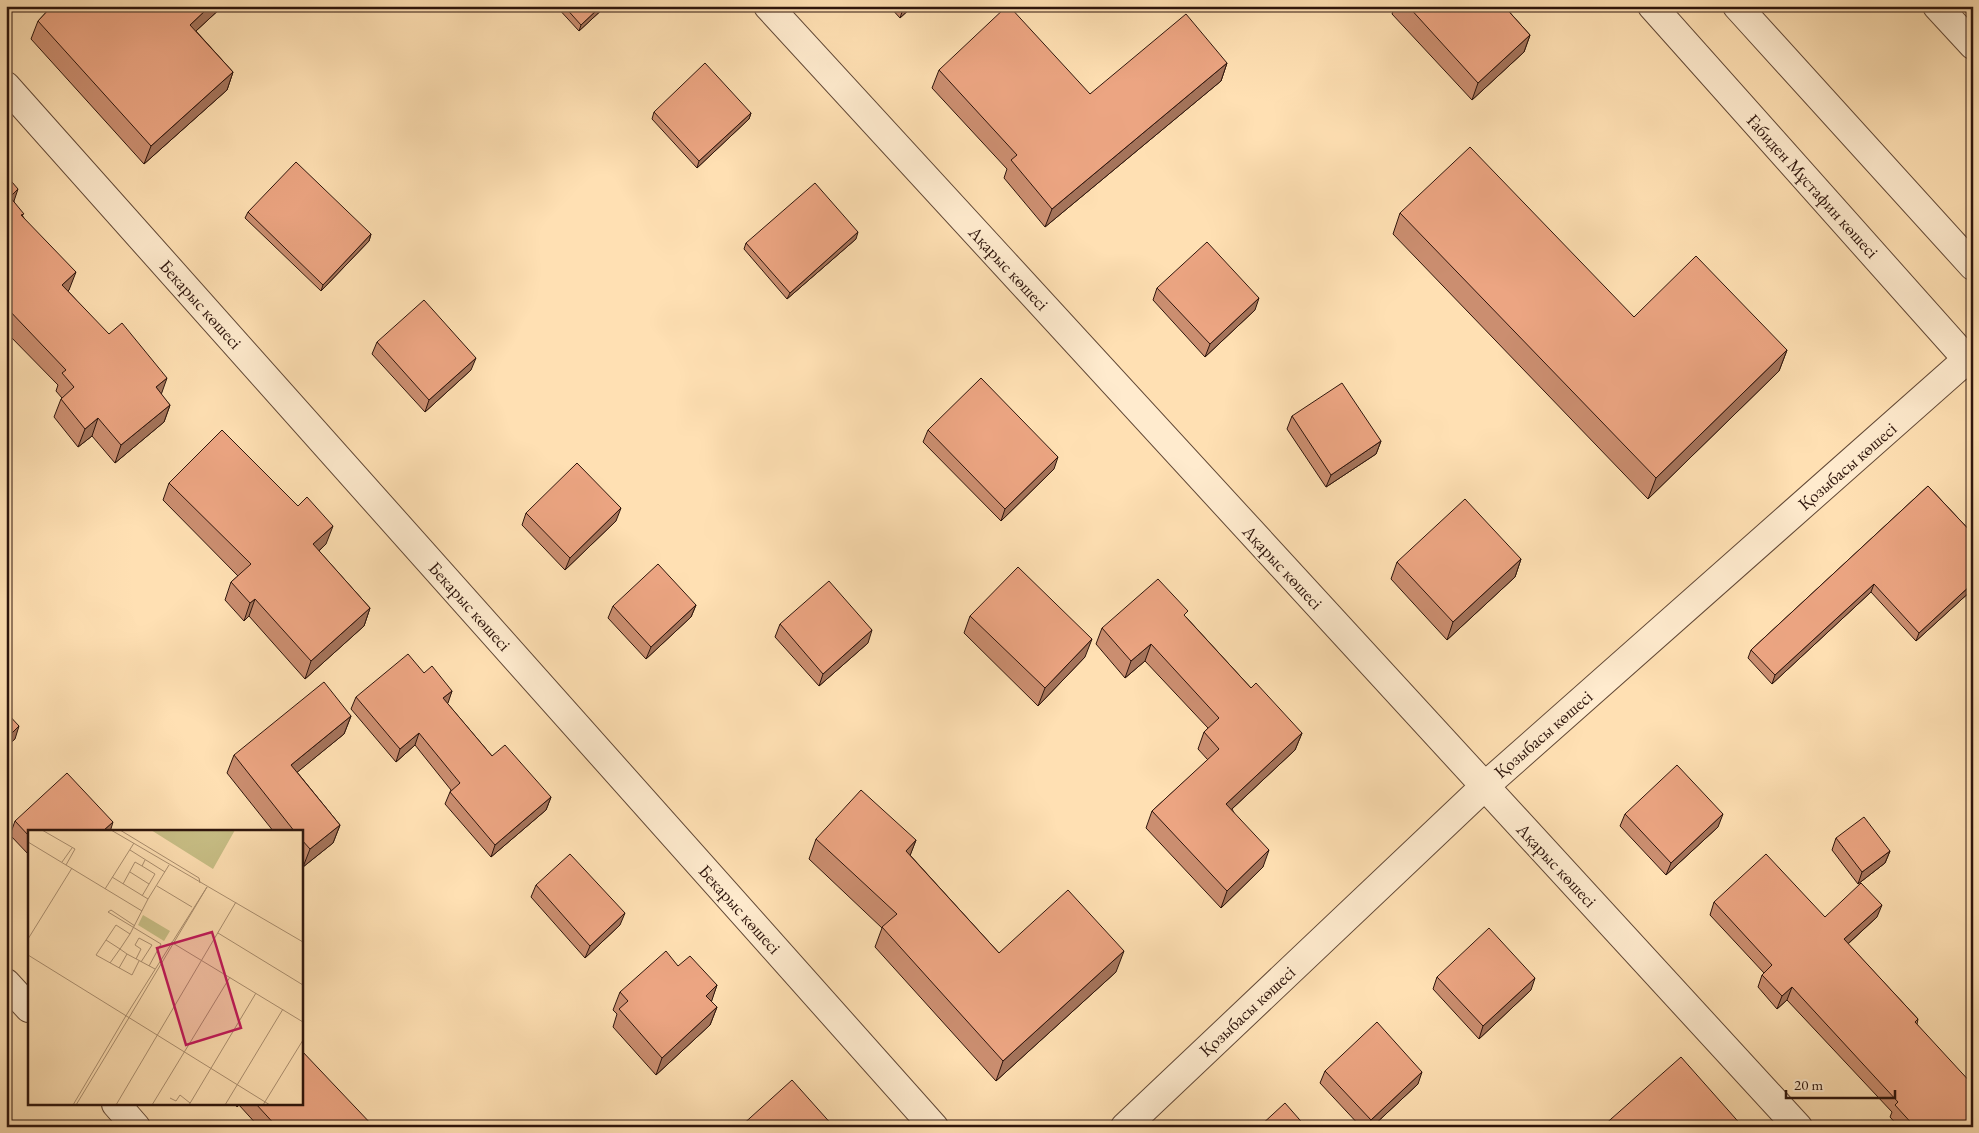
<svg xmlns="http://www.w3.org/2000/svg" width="1979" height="1133" viewBox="0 0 1979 1133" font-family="'EB Garamond',serif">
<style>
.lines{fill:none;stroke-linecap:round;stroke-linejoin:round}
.minor-casing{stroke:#624836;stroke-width:30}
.tertiary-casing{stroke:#624836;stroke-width:30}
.minor{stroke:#ffebce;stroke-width:28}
.tertiary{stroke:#ffebce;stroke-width:28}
.wall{fill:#cb8e70;stroke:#2e150c}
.shaded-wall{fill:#a5745b;stroke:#2e150c}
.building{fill:#eca582;stroke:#2e150c}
.labels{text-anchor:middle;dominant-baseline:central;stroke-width:4;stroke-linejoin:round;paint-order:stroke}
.street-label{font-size:18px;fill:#2e150c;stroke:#ffebce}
.inset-road{fill:none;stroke:#ab8f70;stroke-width:1}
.view{fill:#c2185b;fill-opacity:0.15;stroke:#c2185b;stroke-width:2.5}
.inset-edge{fill:none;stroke:#2e150c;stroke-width:2.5}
</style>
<rect width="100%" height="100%" fill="#ffe0b3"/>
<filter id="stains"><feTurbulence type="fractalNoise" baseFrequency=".004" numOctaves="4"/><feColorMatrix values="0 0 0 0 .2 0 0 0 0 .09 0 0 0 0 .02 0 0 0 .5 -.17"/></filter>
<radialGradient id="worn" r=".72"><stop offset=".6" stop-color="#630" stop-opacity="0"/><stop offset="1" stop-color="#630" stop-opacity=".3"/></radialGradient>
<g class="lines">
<defs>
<g id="minor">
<path d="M768,6L1798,1127"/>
<path d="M1937,6L1973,45"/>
<path d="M6,86L934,1127"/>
<path d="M6,983L29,1008"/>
<path d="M116,1104L136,1127"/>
<path d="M1125,1127L1485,786L1973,354"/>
</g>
<g id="tertiary">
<path d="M1652,6L1973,366"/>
<path d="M1737,6L1973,266"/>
</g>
</defs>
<!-- minor casing -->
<use href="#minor" class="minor-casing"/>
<!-- tertiary casing -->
<use href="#tertiary" class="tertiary-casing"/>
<!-- minor -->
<use href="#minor" class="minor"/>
<!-- tertiary -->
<use href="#tertiary" class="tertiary"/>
</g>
<!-- wall -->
<g class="wall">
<path d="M52,6H223L196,31L233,72L227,90L144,164L31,39L38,21Z"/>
<path d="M556,6H606L579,31Z"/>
<path d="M889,6H913L900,18Z"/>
<path d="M1395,6H1504L1530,35L1524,52L1472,100L1392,14Z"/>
<path d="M1963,6H1973V17Z"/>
<path d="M1227,63L1221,81L1045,227L1004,178L1007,169L932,88L939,70L1090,94Z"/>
<path d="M654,112L751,113L749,119L697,168L652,119Z"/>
<path d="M6,175L14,202L69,290L68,291L170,405L164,422L115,463L92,436L78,447L54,417L61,399L62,398L56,391L58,385L6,332Z"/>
<path d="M248,212L371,234L369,241L321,291L245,218Z"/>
<path d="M1400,213L1634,317L1787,350L1779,371L1648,499L1393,234Z"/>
<path d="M856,239L787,299L744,249L746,243Z"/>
<path d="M1157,288L1255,310L1205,357L1153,300Z"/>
<path d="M377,342L471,370L425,412L372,354Z"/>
<path d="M1292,416L1381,441L1376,454L1326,487L1287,429Z"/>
<path d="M928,430L1054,469L1001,521L923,442Z"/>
<path d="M169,483L326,544L319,551L370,608L364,626L305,679L249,616L244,621L225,600L231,582L238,576L163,500Z"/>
<path d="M1928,486L1973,534V589L1916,641L1871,592L1772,684L1748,658L1751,650Z"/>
<path d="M526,513L616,521L565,570L522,525Z"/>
<path d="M1521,559L1515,577L1447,640L1391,579L1397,562Z"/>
<path d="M696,605L691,617L646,659L608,618L613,606Z"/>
<path d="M970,616L1085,657L1038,706L964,633Z"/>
<path d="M1186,617L1251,688L1302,733L1295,750L1232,809L1263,867L1221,908L1146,828L1152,811L1208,760L1198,749L1204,732L1208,728L1145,661L1125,678L1096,644L1102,628Z"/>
<path d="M780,624L868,643L819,686L775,637Z"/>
<path d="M424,673L452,691L447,703L492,756L551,797L546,810L491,857L445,804L450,792L451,790L415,745L396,762L351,709L356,697Z"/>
<path d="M351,716L344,734L297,772L340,825L333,843L303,867L301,865V832H274L227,773L234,755Z"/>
<path d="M1625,814L1718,827L1666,875L1620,826Z"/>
<path d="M15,821L29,832V855L10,835Z"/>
<path d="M1836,838L1890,851L1885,863L1858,884L1832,850Z"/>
<path d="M816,839L916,840L910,855L999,953L1116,972L996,1081L875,947L882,928L809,859Z"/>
<path d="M536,885L620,925L585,958L531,897Z"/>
<path d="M1714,902L1825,917H1877L1848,944L1918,1019L1917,1024L1973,1127H1899L1890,1117L1892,1112L1787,1000L1777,1009L1758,987L1762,975L1764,973L1710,915Z"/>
<path d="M678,966L717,985L711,1001L717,1007L710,1025L656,1075L613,1027L617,1014L613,1010L620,992Z"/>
<path d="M1437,977L1531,990L1479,1039L1433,989Z"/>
<path d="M1325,1071L1418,1084L1372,1127H1361L1320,1083Z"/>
<path d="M235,1104H301L374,1127H259L239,1105L237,1107Z"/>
</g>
<!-- shaded-wall -->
<g class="shaded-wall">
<path d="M210,6H223L184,42L190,25Z"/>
<path d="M601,6H606L579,31L581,25Z"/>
<path d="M904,6H913L900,18Z"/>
<path d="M1530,35L1524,52L1472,100L1478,83Z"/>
<path d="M1227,63L1221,81L1045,227L1052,209Z"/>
<path d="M233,72L227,90L144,164L151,146Z"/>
<path d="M751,113L749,119L697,168L699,161Z"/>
<path d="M18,189L12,207L10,197Z"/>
<path d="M858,232L856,239L787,299L790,293Z"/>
<path d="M371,234L369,241L321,291L323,285Z"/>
<path d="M76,272L69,290L56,303L62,285Z"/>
<path d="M1259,298L1255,310L1205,357L1210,344Z"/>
<path d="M1787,350L1779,371L1648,499L1656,478Z"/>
<path d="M476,358L471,370L425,412L429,400Z"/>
<path d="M167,378L161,395L156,387Z"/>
<path d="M170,405L164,422L115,463L121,445Z"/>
<path d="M98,418L92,436L78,447L85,429Z"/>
<path d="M1381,441L1376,454L1326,487L1331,475Z"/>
<path d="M1058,457L1054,469L1001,521L1005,509Z"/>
<path d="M621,508L616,521L565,570L570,558Z"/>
<path d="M333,526L326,544L307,562L313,544Z"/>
<path d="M1521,559L1515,577L1447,640L1453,622Z"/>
<path d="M1973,583V589L1916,641L1919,633Z"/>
<path d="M1874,584L1871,592L1772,684L1775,675Z"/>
<path d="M255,599L249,616L244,621L250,603Z"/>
<path d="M696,605L691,617L646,659L651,647Z"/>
<path d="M370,608L364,626L305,679L311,661Z"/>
<path d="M872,630L868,643L819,686L823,674Z"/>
<path d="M1092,639L1085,657L1038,706L1045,688Z"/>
<path d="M1151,644L1145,661L1125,678L1131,661Z"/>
<path d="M452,691L448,703L438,711L443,698Z"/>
<path d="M351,716L344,734L284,783L291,765Z"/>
<path d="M19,726L15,739L6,747V739Z"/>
<path d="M419,733L415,745L396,762L400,749Z"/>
<path d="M1302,733L1295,750L1220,820L1226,804Z"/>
<path d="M551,797L546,810L491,857L495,845Z"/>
<path d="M1723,814L1718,827L1666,875L1671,863Z"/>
<path d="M113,822L110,832H104V830Z"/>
<path d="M340,825L333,843L303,867L310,849Z"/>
<path d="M916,840L908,861L906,851Z"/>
<path d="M1269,850L1263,867L1221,908L1227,891Z"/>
<path d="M1890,851L1885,863L1858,884L1862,872Z"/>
<path d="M1882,905L1877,917L1840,951L1844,939Z"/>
<path d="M625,913L620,925L585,958L590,946Z"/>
<path d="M1124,951L1116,972L996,1081L1003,1061Z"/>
<path d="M1535,978L1531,990L1479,1039L1483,1026Z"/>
<path d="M717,985L711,1003L706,996Z"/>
<path d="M1792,987L1787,1000L1777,1009L1782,996Z"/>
<path d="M717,1007L710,1025L656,1075L662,1058Z"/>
<path d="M1422,1072L1418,1084L1372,1127H1368L1371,1120Z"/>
</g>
<!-- building -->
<g class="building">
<path d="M52,6H210L190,25L233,72L151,146L38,21Z"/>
<path d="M564,6H601L581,25Z"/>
<path d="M1007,6H1009L1090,94L1186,14L1227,63L1052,209L1011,160L1017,155L939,70Z"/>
<path d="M1408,6H1504L1530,35L1478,83Z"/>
<path d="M705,63L751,113L699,161L654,112Z"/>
<path d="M1470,147L1634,317L1696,256L1787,350L1656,478L1400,213Z"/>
<path d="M296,162L371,234L323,285L248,212Z"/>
<path d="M6,175L18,189L10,197L24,214L21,215L76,272L62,285L109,334L122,323L167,378L156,387L170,405L121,445L98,418L85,429L61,399L74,387L62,373L66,370L6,307Z"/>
<path d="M815,183L858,232L790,293L746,243Z"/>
<path d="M1207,242L1259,298L1210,344L1157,288Z"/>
<path d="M424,300L476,358L429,400L377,342Z"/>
<path d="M981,378L1058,457L1005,509L928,430Z"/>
<path d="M1342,383L1381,441L1331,475L1292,416Z"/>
<path d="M222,430L298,506L307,497L333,526L313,544L370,608L311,661L255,599L250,603L231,582L251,564L169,483Z"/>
<path d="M577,463L621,508L570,558L526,513Z"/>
<path d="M1928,486L1973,534V583L1919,633L1874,584L1775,675L1751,650Z"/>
<path d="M1465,499L1521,559L1453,622L1397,562Z"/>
<path d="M658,564L696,605L651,647L613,606Z"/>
<path d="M1018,567L1092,639L1045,688L970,616Z"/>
<path d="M1158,579L1188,611L1184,615L1251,688L1256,683L1302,733L1226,804L1269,850L1227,891L1152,811L1219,749L1204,732L1219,718L1151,644L1131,661L1102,628Z"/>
<path d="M829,581L872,630L823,674L780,624Z"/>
<path d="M408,654L424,673L432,666L452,691L443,698L492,756L505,745L551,797L495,845L450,792L460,783L419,733L400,749L356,697Z"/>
<path d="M324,682L351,716L291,765L340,825L310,849L301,839V832H295L234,755Z"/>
<path d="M6,712L19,726L6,739Z"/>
<path d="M1677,765L1723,814L1671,863L1625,814Z"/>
<path d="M67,773L113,822L104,830L106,832H29V836L15,821Z"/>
<path d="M861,790L916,840L906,851L999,953L1068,890L1124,951L1003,1061L882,927L897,914L816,839Z"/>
<path d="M1864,817L1890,851L1862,872L1836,838Z"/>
<path d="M570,854L625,913L590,946L536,885Z"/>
<path d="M1766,854L1825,917L1861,883L1882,905L1844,939L1918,1019L1915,1022L1973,1085V1124L1970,1127H1915L1895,1105L1898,1102L1792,987L1782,996L1762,975L1772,965L1714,902Z"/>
<path d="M1489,928L1535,978L1483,1026L1437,977Z"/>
<path d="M666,951L678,966L690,956L717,985L706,996L717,1007L662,1058L619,1009L628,1001L620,992Z"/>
<path d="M1377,1022L1422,1072L1371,1120L1325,1071Z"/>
<path d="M301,1050L374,1127H277L256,1104H301Z"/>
<path d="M1681,1057L1743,1127H1602Z"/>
<path d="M792,1080L834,1127H740Z"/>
<path d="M1285,1103L1306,1127H1259Z"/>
</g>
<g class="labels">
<!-- street labels -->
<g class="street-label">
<text transform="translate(1813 186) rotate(48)">Ғабиден Мұстафин көшесі</text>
<text transform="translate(1009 268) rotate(47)">Ақарыс көшесі</text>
<text transform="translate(201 304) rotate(48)">Бекарыс көшесі</text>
<text transform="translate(1847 466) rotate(-41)">Қозыбасы көшесі</text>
<text transform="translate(1283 567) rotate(47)">Ақарыс көшесі</text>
<text transform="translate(470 606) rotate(48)">Бекарыс көшесі</text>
<text transform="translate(1543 734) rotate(-41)">Қозыбасы көшесі</text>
<text transform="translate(1557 865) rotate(47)">Ақарыс көшесі</text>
<text transform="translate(740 909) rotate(48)">Бекарыс көшесі</text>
<text transform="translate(1247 1011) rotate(-43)">Қозыбасы көшесі</text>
</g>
</g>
<!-- overview -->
<g transform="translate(28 830)">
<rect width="275" height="275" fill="#ffe0b3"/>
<path d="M123,0H207L185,39ZM115,85L142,101L136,111L110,95Z" fill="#c9c087"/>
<path class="inset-road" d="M14,0L47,19L38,35M83,0L275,112M92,0L171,48L172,53M0,12L114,81M102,20L137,42M34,32L44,18M102,42L121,54M84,47L120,69L102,104M95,54L107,32L114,36M129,56L164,77M77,59L106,13M114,66L127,44L114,36L117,30M120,69L141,35M80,82L133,114L121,136M80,82L83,80L107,96M190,103L275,155M0,109L44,38M78,110L68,125L104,145L111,131M143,112L275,192M0,125L242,275M108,129L113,119L107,115L111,108L124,115L113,132M82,133L92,119L102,104L88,95L78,110L92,119L99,124L127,139M91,138L99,124M99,184L179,57M102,186L179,57M142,268L148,271L152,265L162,273M45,275L99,184M48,275L102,186M88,275L208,72M124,275L202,147M161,275L228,163M197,275L255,179M235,275L275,210"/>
<path class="view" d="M184,102L213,198L158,215L129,118Z"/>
<rect width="275" height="275" class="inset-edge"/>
</g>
<!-- margin -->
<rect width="1979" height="1133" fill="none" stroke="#ffe0b3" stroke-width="25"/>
<rect x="8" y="8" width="1964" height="1118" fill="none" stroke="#2e150c" stroke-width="2.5"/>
<rect x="12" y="12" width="1954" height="1108" fill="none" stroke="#2e150c"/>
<!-- scale -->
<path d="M1786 1090v8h109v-8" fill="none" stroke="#2e150c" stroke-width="2.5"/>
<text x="1794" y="1090" font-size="15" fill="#2e150c" stroke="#ffebce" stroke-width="4" paint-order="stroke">20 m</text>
<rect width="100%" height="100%" filter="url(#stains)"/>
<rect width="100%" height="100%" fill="url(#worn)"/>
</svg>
